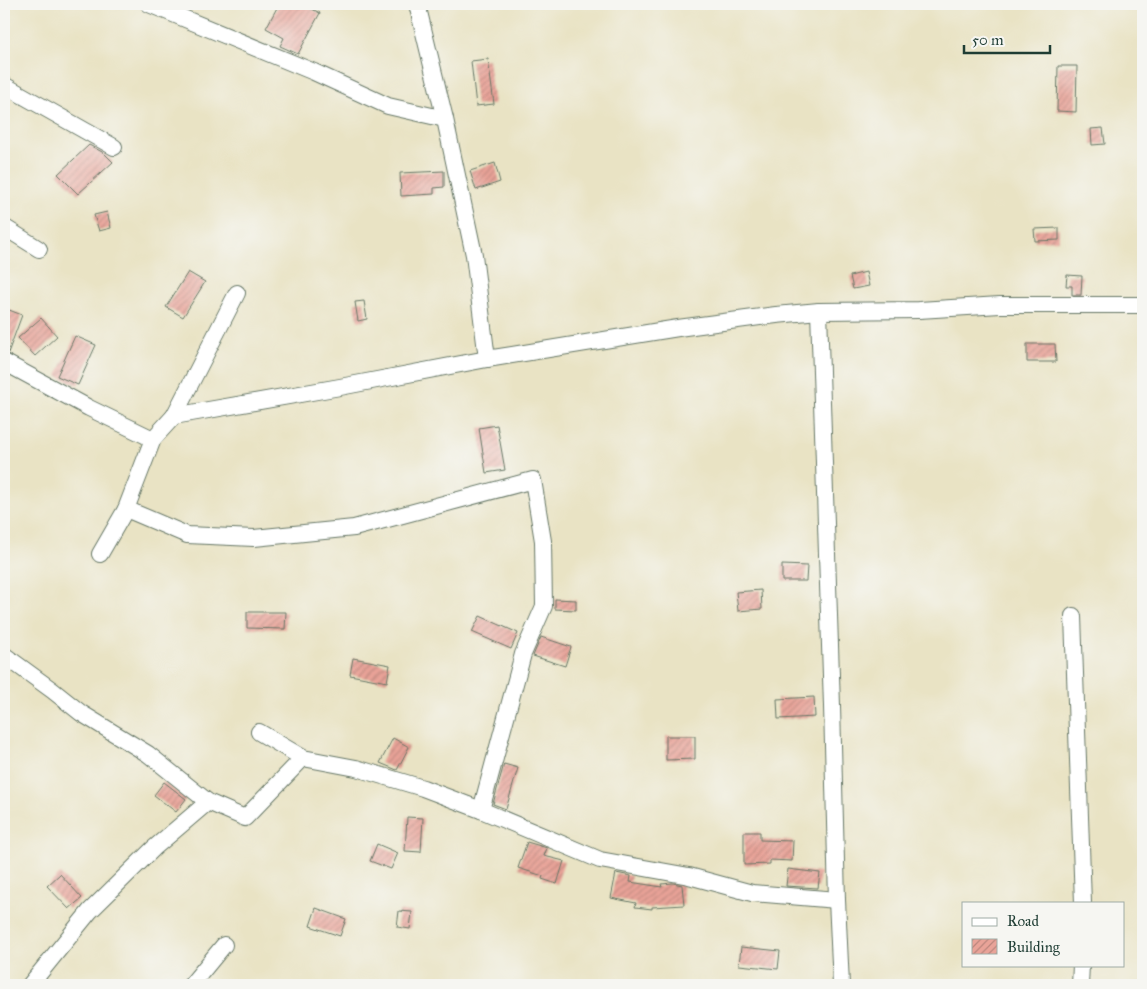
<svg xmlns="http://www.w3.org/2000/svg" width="1147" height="989" viewBox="0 0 1147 989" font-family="'IM FELL Great Primer',serif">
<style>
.building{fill:url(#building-hatch)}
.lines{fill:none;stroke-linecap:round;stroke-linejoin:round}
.minor-casing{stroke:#676;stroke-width:18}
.minor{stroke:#fff;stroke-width:16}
</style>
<defs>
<pattern id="building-hatch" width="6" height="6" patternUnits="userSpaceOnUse" patternTransform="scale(1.25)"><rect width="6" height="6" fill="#e9a398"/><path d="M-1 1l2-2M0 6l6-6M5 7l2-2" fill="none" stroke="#bc867d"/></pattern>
</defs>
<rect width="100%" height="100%" fill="#f6f6f2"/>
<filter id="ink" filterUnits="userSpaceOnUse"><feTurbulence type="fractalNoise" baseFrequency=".02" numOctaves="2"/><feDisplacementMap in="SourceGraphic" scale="10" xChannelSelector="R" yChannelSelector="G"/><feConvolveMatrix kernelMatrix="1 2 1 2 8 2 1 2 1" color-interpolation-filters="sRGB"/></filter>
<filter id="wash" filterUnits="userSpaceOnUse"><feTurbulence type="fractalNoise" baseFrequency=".0096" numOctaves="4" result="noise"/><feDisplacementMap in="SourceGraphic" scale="20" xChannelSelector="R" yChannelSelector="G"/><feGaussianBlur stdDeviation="1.12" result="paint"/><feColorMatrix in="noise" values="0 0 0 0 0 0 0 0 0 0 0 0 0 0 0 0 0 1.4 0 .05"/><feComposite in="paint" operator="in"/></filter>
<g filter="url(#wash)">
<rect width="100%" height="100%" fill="#e9e3c4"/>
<g id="blocks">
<!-- building -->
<g class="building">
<path d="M279,4H302L320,13L298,54L280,46L284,38L266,28Z"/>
<path d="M488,59L494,104L476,106L471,61Z"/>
<path d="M1058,66H1077L1076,112L1057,111Z"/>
<path d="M1103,128L1105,144L1092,145L1091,129Z"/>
<path d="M89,145L104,153L113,162L78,194L58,174Z"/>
<path d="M495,163L500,182L476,190L470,171Z"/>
<path d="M444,171V187L434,188V194L401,196L400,173Z"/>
<path d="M107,212L111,228L99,231L94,215Z"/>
<path d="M1059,228V240L1035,241L1034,229Z"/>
<path d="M188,272L205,282L183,317L166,307Z"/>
<path d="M866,272L869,286L853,289L850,276Z"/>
<path d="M1067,275L1082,276L1081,295H1072V286H1066Z"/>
<path d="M364,301L367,319L358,321L355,302Z"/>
<path d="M4,308L22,315L8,353L4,352Z"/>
<path d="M41,318L57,336L35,356L18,338Z"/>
<path d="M75,336L96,345L78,385L57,376Z"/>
<path d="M1027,344H1055L1056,362H1027Z"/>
<path d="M497,425L505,470L486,473L479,428Z"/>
<path d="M782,565L807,566L806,581H782Z"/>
<path d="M761,590L762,609L738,611L736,592Z"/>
<path d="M555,599L576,600V610L555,609Z"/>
<path d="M247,612H286L285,629L247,628Z"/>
<path d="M480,616L518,633L511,649L472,632Z"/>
<path d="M541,637L571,647L565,666L533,656Z"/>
<path d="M353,658L390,665L387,682L350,675Z"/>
<path d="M814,697L815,717L778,719L777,699Z"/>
<path d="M666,736H695V759L666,760Z"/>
<path d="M393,738L409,747L397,770L380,763Z"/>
<path d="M504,764L518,768L506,809L493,804Z"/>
<path d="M164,782L186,799L176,812L154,795Z"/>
<path d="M407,817L423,818L421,852L405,851Z"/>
<path d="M744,832H760V840L793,841L792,861L770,860V864L744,865Z"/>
<path d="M527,842L547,848L544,856L564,861L557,884L542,879L543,876L518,868Z"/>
<path d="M377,844L398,853L391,869L370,861Z"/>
<path d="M788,869L820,873L818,888L786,886Z"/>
<path d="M616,873L631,876L630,882L662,887L661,884L673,883L682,885L684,905L652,907V909L635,907L636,903L611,898Z"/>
<path d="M60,874L82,898L69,909L47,886Z"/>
<path d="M316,908L346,919L340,936L310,926Z"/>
<path d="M399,911L412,912L410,929L397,927Z"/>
<path d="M741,947L780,951L778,969L739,965Z"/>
</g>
</g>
</g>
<g filter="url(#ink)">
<use href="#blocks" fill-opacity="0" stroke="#676" stroke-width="1"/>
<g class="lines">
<defs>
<g id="minor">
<path d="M149,4L314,72L388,106L445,119"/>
<path d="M417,4L445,119L474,255L487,359"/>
<path d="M4,85L114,147"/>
<path d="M4,227L39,249"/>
<path d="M819,311L832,706L837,900L841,985"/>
<path d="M4,362L89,408L153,439"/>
<path d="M174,416L340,387L487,359L678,328L776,315L819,311L919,310L1000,305H1143"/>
<path d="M126,509L187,535L254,538L354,528L533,480L543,541L544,606L523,654L481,810"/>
<path d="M100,554L126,509L153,439L174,416L237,293"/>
<path d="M1073,616L1083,903"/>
<path d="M4,655L52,690L81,713L148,754L208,802L245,818L303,758"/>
<path d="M259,732L303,758L356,768L423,788L481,810L600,860L689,876L752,893L837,900"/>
<path d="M30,985L90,911L154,848L208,802"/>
<path d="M191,985L224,945"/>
<path d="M1080,985L1081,965"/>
</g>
</defs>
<!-- minor casing -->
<use href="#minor" class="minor-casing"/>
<!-- minor -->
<use href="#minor" class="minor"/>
</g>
</g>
<!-- margin -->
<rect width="1147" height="989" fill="none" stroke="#f6f6f2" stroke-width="20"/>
<!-- legend -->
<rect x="962" y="902" width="162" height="65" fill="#f6f6f2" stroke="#a0aca6"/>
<rect x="972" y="918" width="25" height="8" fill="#ffffff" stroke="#a0aca6"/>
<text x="1007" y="926" font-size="15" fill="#1f3d34">Road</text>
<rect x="972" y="939" width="25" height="15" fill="url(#building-hatch)" stroke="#a0aca6"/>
<text x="1007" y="952" font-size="15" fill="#1f3d34">Building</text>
<!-- scale -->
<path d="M964 45v8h86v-8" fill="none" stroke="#1f3d34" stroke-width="2.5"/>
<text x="972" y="45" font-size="15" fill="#1f3d34" stroke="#f6f6f2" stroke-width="4" paint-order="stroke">50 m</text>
</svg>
